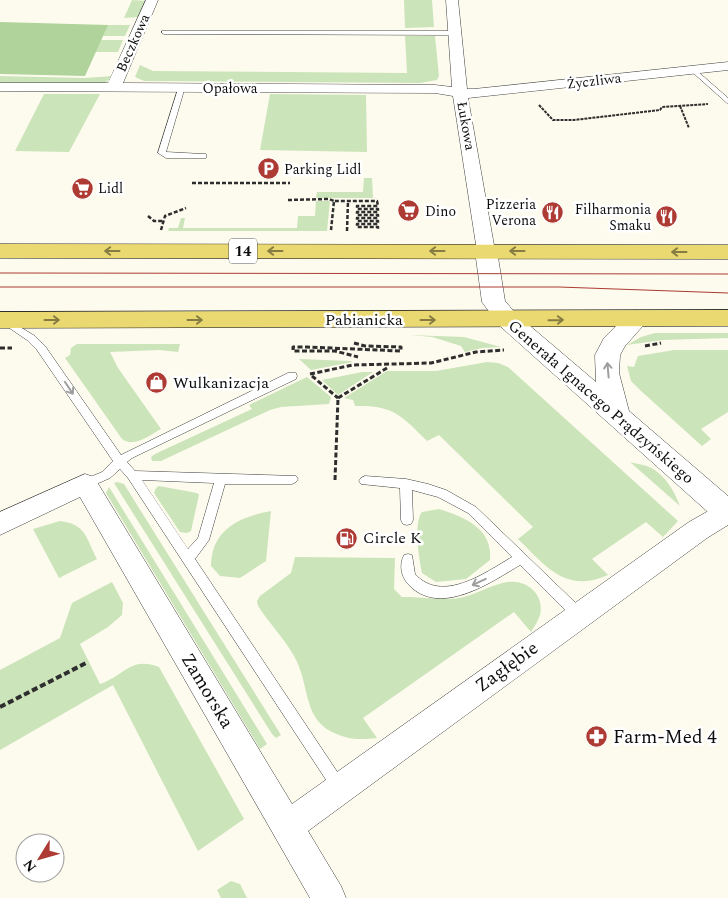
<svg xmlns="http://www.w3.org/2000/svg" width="728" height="898" viewBox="0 0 728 898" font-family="Spectral,serif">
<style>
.green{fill:#cce4ba}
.forest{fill:#afd39b}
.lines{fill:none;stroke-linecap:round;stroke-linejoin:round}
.service-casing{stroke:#3f3f3f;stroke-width:1}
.minor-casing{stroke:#3f3f3f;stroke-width:1}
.tertiary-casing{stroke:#3f3f3f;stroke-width:1}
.primary-casing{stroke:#1d1d1d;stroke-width:1}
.path-far3{stroke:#2e2e2e;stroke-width:2;stroke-dasharray:3 1;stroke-linecap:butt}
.path-far2{stroke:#2e2e2e;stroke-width:2.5;stroke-dasharray:4 2;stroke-linecap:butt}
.path-far1{stroke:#2e2e2e;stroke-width:3;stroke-dasharray:5 2.5;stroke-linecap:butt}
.path{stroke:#2e2e2e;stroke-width:4;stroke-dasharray:6 3;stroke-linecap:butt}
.service{fill:#fff;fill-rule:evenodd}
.minor{fill:#fff;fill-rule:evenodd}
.tertiary{fill:#fff;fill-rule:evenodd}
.primary{fill:#ead870;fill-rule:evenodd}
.tram{stroke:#ad3a33;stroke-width:1}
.oneway{stroke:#867c43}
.oneway2{stroke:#9e9e9e}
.labels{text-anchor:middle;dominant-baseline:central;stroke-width:5;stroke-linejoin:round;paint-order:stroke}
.far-street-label{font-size:14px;fill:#0c0c0c;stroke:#fff}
.far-poi-label{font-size:14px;fill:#0c0c0c;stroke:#fff;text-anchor:start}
.shield{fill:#fff;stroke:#555;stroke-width:1}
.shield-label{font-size:15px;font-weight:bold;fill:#0c0c0c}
.street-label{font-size:16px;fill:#0c0c0c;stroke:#fff}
.poi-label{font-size:16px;fill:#0c0c0c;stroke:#fff;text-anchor:start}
.near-street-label{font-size:19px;fill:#0c0c0c;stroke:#fff}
.near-poi-label{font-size:19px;fill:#0c0c0c;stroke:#fff;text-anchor:start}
</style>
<rect width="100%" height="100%" fill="#fdfbed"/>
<!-- green -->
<g class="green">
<path d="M132,0L146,1L139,17L124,18Z"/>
<path d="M404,0H432L434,27L405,28Z"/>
<path d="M107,25H130L125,36H103Z"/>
<path d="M405,36H435L439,76L437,80L420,83L144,81L135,77L140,65L153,71L407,73Z"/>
<path d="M101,40H123L118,52H95Z"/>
<path d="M0,76L85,78L113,76L105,83L0,84Z"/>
<path d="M44,94H100L69,152L15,151Z"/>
<path d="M270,94L366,95L367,152L260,150Z"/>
<path d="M364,178H372L373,198H316L317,192H363Z"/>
<path d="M316,201H330L327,231H168L169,228H178L181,218H185L183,228H297L298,216H315Z"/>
<path d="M655,333H728V338L663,340L627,345L641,337Z"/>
<path d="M410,335L464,337L501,347L482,348L465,352L461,346L432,337Z"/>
<path d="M77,344H180L178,352L159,350L110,352L118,368L161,429C150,435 134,448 122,439L65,358L70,355L71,348Z"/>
<path d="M674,350H728V412L701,429L711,439L702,446L640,390L631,381L627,366L634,367L638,356Z"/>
<path d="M299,359L350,361L353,362L311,370Z"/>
<path d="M487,362L498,363L508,367L678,521L663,537L646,522L592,559L608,575C565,594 546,566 518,539L533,527L439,435L427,441C401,415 393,405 355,406L353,400L344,398L387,371H436Z"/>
<path d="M362,372H373L338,395L322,380Z"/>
<path d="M307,377L331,397L329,404L281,407L270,410L161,461H152L151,457L155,454L252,409L249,405Z"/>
<path d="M630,462C636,464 643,464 649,467C664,473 675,492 680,506Z"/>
<path d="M117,482L124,484L281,735L276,738L272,734L114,483Z"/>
<path d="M159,486L197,493L199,495L191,531L187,533L180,532L154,493L156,488Z"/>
<path d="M109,487L267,744L260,749L106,493Z"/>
<path d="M439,509C465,517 493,529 490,560L466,579L436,582L422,573C419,559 413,523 422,512Z"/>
<path d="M271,511L266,561L240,578L220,576L211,566C211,530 239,517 271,511Z"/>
<path d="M60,521C86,524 86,538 97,559L59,578L33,529Z"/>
<path d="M295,557L395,558L394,589L402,597H406C421,597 450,601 464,597C479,593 493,584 508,582C527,579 545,595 540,615C538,621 534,627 531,632L514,612L363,718L377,738C360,740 348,740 332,732C302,717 310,683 294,656C284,638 269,623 258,606L257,601L260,596L291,573Z"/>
<path d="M112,582L123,603L122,615L108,627L80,644L100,684C125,675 131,656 159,667L244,819L198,851L113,685L0,750V670L60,638L72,603Z"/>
<path d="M231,881L240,884L247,898H221L217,890Z"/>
</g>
<!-- forest -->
<path class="forest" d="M0,22L108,25L85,76L0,74Z"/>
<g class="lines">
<defs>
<g id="service">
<path d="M162,31H456L459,33L456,35L164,34L162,33Z"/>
<path d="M691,69H695L728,98V104L691,71Z"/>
<path d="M179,86L185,87L166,152L203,154H206V158H166L158,153Z"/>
<path d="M5,318L35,336L45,346L121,455L288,373H296L297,376L296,379L132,458L127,462L135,471L296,476L298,479L296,482L292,484H225L209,540L195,559L344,782L347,787L344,792L339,795L334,792L128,478L120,469L110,478L85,489L81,487L79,484L81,481L102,472L113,461L37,350L27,340L2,323L0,321L2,319ZM142,480L214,483L198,538L188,549Z"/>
<path d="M365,476L406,479L428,484L446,490L476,507L584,611L586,615L584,619L579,621L574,619L520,565C490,583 439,618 408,584C401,576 399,565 404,555L408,554L412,555L415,574C442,604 485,573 512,557L468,513L438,497L412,490L413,520L411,524L407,525L403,524L401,520L400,488L361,484L359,481L361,478Z"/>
</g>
<g id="minor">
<path d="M146,0H158L123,83L435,85L452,87L446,0H458L467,89H474L728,62V70L468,98L495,251L493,255L486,257L479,255L477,251L453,96L435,93L0,91V83H108Z"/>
<path d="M85,474L94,477L292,804L689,522L719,505L728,502V525L707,538L308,831L341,886L346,898H310L80,497L0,535V512Z"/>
</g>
<path id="tertiary" d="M486,244L494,246L497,251L505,301L516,314L596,382L595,355L604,338L629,313L637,311L645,313L649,319L625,346L620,355L619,373L629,411L728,496V525L718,521L500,326L482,302L475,251L478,246Z"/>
<g id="primary">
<path d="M0,244L728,245V259L0,258Z"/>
<path d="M728,310V326L0,328V312Z"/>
</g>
</defs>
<!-- service casing -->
<use href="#service" class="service-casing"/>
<!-- minor casing -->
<use href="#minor" class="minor-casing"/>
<!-- tertiary casing -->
<use href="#tertiary" class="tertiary-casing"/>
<!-- primary casing -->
<use href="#primary" class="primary-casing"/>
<!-- path-far3 -->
<g class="path-far3">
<path d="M539,105L553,120H574L660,110L662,107L708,104"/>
<path d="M680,106L689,128"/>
</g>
<!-- path-far2 -->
<g class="path-far2">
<path d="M192,183H290"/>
<path d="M288,200L329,199L334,201"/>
<path d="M148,216L154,221H163"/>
<path d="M161,230L165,216L186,208"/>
<path d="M331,230L334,201H377L378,206H357V209H378V212H357V215H378V218H357V221H378V224H357V227H378V229"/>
<path d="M347,231L348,201"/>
</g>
<!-- path-far1 -->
<g class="path-far1">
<path d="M354,343L365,346L401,347V351L307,347H293V351H335L358,357"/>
<path d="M645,346L661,343"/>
<path d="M0,348H12"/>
<path d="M310,374L353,365L431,363L476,352L504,350"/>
<path d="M312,376L338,398"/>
<path d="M338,398L387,368"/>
<path d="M335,480L338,398"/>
</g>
<!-- path -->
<path class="path" d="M0,707L88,662"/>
<!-- service -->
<use href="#service" class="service"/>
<!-- minor -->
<use href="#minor" class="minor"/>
<!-- tertiary -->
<use href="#tertiary" class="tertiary"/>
<!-- primary -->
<use href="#primary" class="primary"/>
<!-- tram -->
<g class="tram">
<path d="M0,273L728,274"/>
<path d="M0,287H559L728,293"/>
</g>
</g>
<!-- one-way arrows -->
<defs><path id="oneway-shaft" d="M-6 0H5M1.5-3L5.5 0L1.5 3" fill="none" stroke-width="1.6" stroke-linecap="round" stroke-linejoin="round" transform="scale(1.25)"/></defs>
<g class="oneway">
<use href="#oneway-shaft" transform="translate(112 251) rotate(-180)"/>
<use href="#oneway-shaft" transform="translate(275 251) rotate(-180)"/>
<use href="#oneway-shaft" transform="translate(437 251) rotate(180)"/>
<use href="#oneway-shaft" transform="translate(517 251) rotate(-180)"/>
<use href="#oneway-shaft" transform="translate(679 252) rotate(-180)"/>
<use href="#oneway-shaft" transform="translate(52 320)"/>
<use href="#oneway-shaft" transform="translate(195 320)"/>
<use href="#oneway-shaft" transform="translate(428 320)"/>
<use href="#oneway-shaft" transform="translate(556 320) rotate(-1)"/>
</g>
<g class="oneway2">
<use href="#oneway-shaft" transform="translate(608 370) rotate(-95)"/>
<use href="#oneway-shaft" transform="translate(69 388) rotate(56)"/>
<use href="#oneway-shaft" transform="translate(479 582) rotate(155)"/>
</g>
<!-- icons -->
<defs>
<symbol id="parking-disc" viewBox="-11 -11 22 22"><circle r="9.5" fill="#ad3a33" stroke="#fff"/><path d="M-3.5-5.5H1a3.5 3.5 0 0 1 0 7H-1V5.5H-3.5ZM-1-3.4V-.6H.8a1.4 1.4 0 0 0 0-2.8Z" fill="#fff"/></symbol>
<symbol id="supermarket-disc" viewBox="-11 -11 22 22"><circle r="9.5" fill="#ad3a33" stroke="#fff"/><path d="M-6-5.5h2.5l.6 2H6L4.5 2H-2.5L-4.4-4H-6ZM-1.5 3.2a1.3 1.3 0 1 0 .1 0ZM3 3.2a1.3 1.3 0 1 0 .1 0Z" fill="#fff"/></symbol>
<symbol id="restaurant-disc" viewBox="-11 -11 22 22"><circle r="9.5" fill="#ad3a33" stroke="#fff"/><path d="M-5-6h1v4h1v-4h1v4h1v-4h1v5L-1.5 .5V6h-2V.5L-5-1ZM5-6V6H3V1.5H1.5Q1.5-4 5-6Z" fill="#fff"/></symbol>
<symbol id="shop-disc" viewBox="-11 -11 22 22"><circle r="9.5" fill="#ad3a33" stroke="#fff"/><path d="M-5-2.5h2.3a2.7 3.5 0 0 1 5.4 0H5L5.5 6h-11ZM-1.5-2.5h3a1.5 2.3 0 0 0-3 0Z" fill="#fff"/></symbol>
<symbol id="fuel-disc" viewBox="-11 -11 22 22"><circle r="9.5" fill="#ad3a33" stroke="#fff"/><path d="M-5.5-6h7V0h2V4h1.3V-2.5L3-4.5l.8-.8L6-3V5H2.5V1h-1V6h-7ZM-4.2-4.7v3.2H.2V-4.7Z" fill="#fff"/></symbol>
<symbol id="pharmacy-disc" viewBox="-11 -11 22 22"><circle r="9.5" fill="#ad3a33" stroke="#fff"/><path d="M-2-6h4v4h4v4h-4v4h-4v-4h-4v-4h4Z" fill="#fff"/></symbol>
</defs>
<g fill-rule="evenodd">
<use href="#parking-disc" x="256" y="156" width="25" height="25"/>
<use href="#supermarket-disc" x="70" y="176" width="25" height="25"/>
<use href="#supermarket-disc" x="396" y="198" width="25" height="25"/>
<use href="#restaurant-disc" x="540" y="200" width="25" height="25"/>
<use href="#restaurant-disc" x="654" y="204" width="25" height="25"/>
<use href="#shop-disc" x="144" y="370" width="25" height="25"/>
<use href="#fuel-disc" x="334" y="526" width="25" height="25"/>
<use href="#pharmacy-disc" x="584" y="724" width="25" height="25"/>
</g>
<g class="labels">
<!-- far-street labels -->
<g class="far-street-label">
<text transform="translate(133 43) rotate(-66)">Beczkowa</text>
<text transform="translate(594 81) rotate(-7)">Życzliwa</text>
<text x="230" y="88">Opałowa</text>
<text transform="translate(466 126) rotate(80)">Łukowa</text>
</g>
<!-- far-poi labels -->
<g class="far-poi-label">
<text x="284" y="169">Parking Lidl</text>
<text x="98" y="188">Lidl</text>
<text x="536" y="204" text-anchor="end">Pizzeria<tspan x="536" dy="16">Verona</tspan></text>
<text x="651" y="209" text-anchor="end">Filharmonia<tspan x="651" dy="16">Smaku</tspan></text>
<text x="425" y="211">Dino</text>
</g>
<!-- shield labels -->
<rect class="shield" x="229" y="238.5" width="28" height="25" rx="4"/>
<g class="shield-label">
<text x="243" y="251">14</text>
</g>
<!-- street labels -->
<g class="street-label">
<text x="364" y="320">Pabianicka</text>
<text transform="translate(601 402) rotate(41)">Generała Ignacego Prądzyńskiego</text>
</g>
<!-- poi labels -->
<g class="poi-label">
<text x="173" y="383">Wulkanizacja</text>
<text x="363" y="538">Circle K</text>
</g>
<!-- near-street labels -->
<g class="near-street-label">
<text transform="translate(507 667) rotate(-36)">Zagłębie</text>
<text transform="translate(207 691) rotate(59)">Zamorska</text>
</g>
<!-- near-poi labels -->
<g class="near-poi-label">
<text x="613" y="737">Farm-Med 4</text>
</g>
</g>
<!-- north arrow -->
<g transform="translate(40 858) rotate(233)"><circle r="24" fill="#ffffff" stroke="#9e9e9e"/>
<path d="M0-4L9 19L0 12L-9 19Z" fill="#ad3a33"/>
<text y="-8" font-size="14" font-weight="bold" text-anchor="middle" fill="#0c0c0c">N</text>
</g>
</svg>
